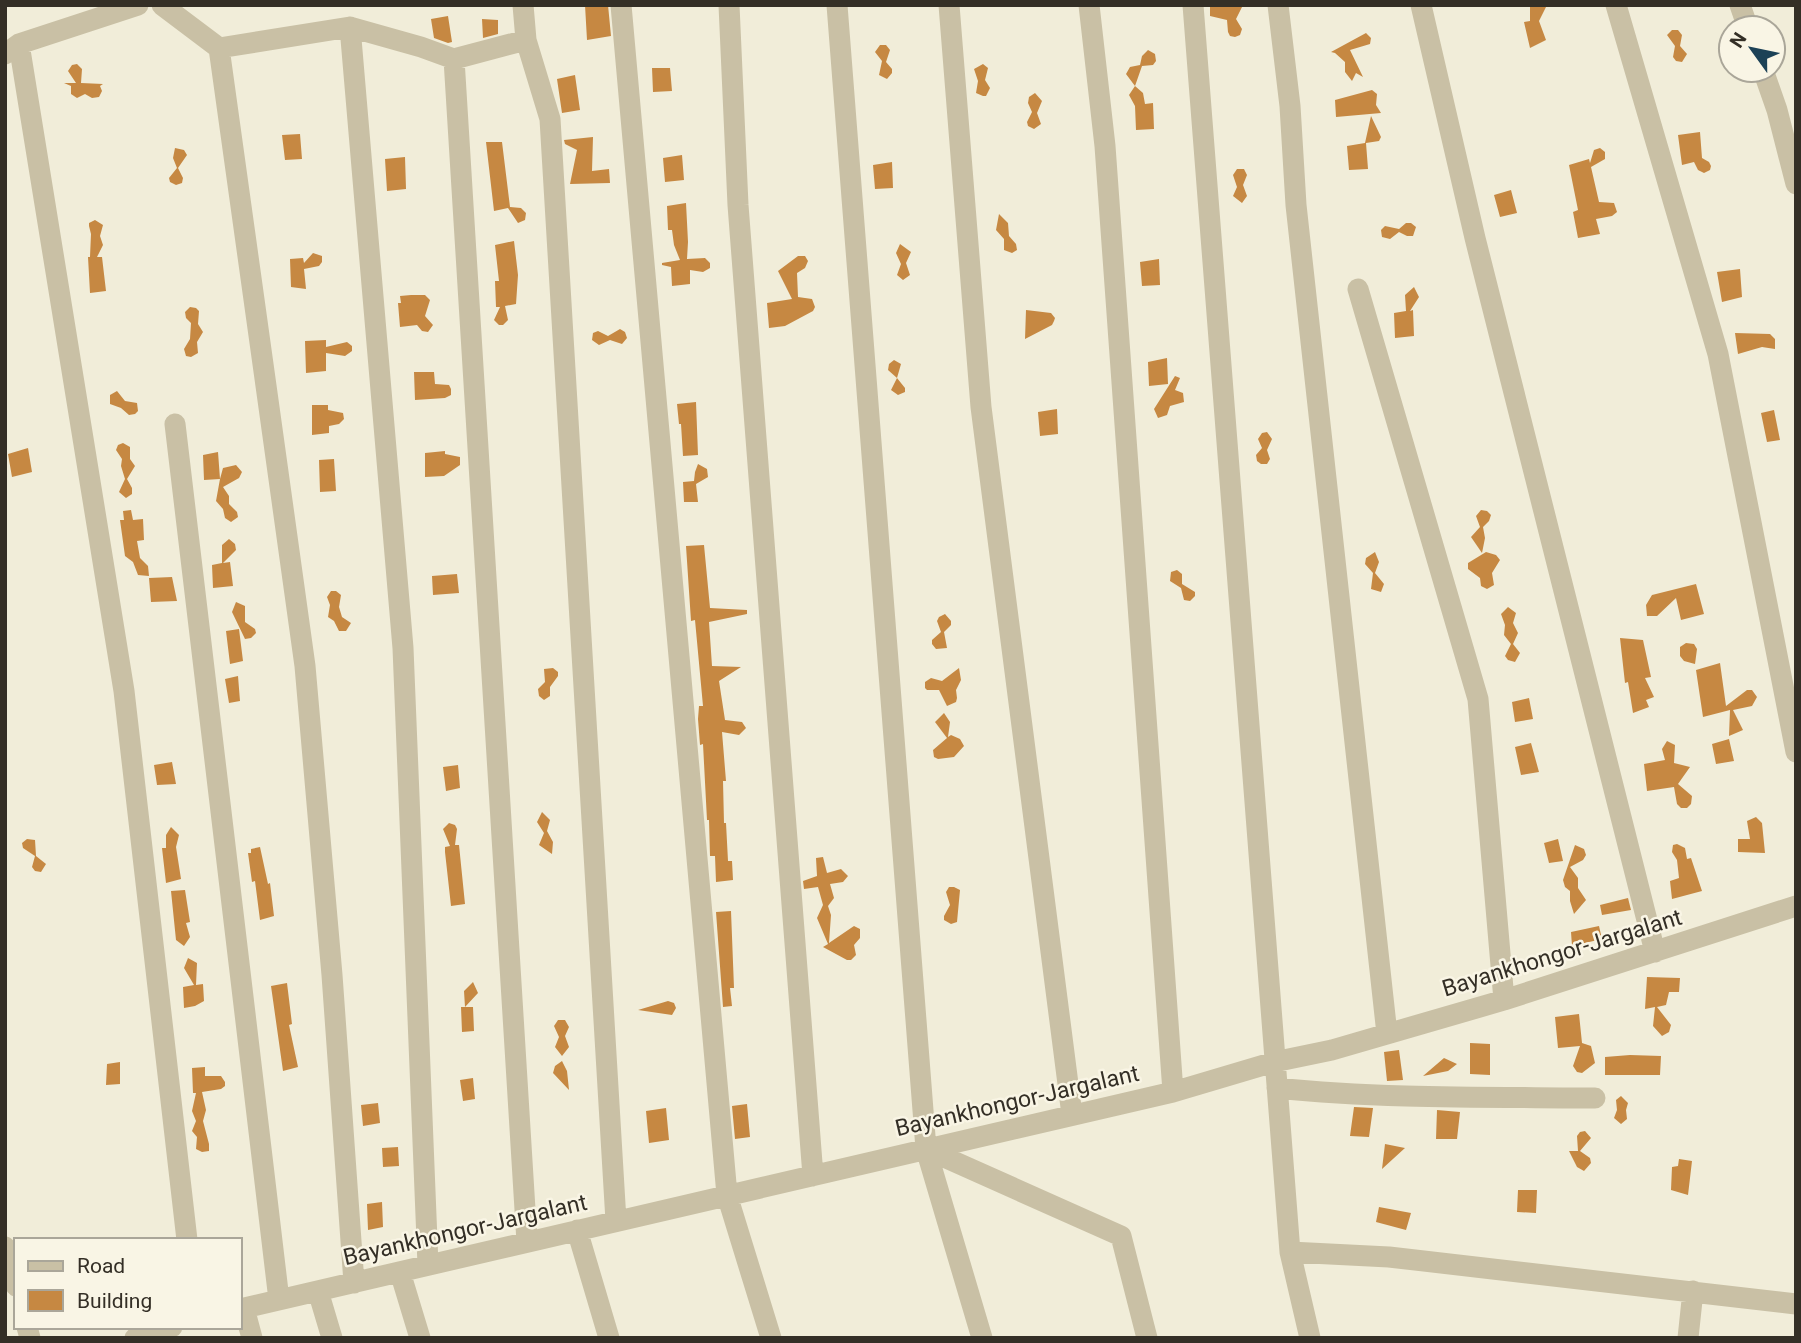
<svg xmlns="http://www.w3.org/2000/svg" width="1801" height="1343" font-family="Roboto,sans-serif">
  <rect width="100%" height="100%" fill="#f1edd9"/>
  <path fill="#c68842" d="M585,5H608L611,36L587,40Z
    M1210,5H1243L1236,19L1242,29L1240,35L1235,37L1230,36L1228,32L1227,20L1210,16Z
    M1530,5H1547L1539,21L1546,40L1530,48L1524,22L1530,21Z
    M448,16L452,42L448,43L434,38L431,19Z
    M482,19L498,20V34L483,38Z
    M1672,30H1678L1682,35L1680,46L1687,54L1682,62L1676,61L1673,57L1675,46L1667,35Z
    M1366,33L1371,38L1370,44L1350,50L1363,77L1356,73L1352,81L1345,72V62L1335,53L1331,52Z
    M880,45H886L890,50L886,62L892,69V73L887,79L879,75L882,61L875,52Z
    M1148,50L1155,54L1156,61L1153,65L1142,66L1135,86L1143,93L1145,104L1153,103L1154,129L1136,130L1135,106L1129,95L1135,86L1126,74L1130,67L1140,65L1142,56Z
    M77,64L82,69L81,83L103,84L100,86L102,91L99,97L92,98L85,94L77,98L71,94V86L64,83H76L68,71L72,65Z
    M983,64L988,68L985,80L990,88L986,96H983L976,93L978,81L974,69Z
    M652,68H670L672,91L653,92Z
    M575,75L580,110L562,113L557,79Z
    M1372,90L1377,94L1376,105L1381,113L1336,117L1335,100Z
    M1035,93L1042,101L1037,113L1041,124L1034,129L1028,126L1027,122L1032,112L1028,103L1029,97Z
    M1371,116L1381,137L1379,141L1366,143L1368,169L1349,170L1347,146L1365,143Z
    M1700,132L1702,158L1709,162L1711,166L1710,170L1704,173L1698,170L1694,162L1682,165L1678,135Z
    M300,134L302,159L285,160L282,135Z
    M593,137L592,171L609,169L610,183L570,184L577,150L565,144L564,140Z
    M486,142H502L510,207L521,208L526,213L525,220L518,223L508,208L494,211Z
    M175,148L184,150L187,155L178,168L183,178L182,183L176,185L170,182L169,178L177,168L173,158Z
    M1600,148L1605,152V159L1591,167L1599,202L1614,203L1617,212L1612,216L1596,219L1600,234L1578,238L1573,212L1578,210L1569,165L1589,159L1590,163L1594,150Z
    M682,155L684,180L665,182L663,158Z
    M405,157L406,189L387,191L385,159Z
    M892,162L893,188L875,189L873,165Z
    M1237,169H1244L1247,175L1243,185L1247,196L1242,203L1233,196L1237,187L1233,175Z
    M1511,190L1517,213L1500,217L1494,195Z
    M686,203L688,242L687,259L705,258L710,263V268L703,272L690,270V284L672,286L671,267L662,265V263L680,260L674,245L672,230H668L667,206Z
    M999,214L1008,223L1009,236L1016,244L1017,250L1012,253L1004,250V239L996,230Z
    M95,220L103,225L100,236L103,245L97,257H102L106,291L90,293L88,257H90L91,234L89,226V223Z
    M1406,223H1411L1416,227L1413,236H1407L1399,232L1390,239L1382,237L1381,230L1385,226L1399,229Z
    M514,241L518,275L516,304L505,306L508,320L503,325H499L494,320L500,307H496L495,281H499L495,245Z
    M900,244L911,252L906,263L910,275L903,280L897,275L901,264L896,253Z
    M313,253L322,256V262L319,266L304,269L306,289L291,287L290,259L303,258L304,263Z
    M798,256H805L808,261L805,268L797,273L798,297L812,299L815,307L813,311L785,326L769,328L767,303L792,299L778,271Z
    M1159,259L1160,285L1142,286L1140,262Z
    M1740,269L1742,297L1722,302L1717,272Z
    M1414,287L1419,297L1410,311L1413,310L1414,336L1395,338L1394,313L1406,311L1405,295Z
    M411,295H425L430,300L425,316L433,325L428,332L422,331L417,325L400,327L398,303H401L400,296Z
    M190,307L196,308L199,311L198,324L203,332L197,342L198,353L191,357L186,356L184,349L190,339L191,323L186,318L185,312Z
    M1026,310L1051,313L1055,318L1054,321L1052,325L1025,339Z
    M620,329L625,332L627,338L622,344L610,340L599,345L592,340L593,333L598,331L608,336Z
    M1735,333L1770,334L1775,339V349L1762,347L1738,354Z
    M326,340V347L347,342L352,346V351L345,356L326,353V371L306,373L305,341Z
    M1167,358L1168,384L1149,386L1148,362Z
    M894,360L901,364L897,378L905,388V392L898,395L891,390L897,378L888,370L889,364Z
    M414,372H434L435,384L449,385L451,389V395L445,398L415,400Z
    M1175,376L1180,378L1175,390L1183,393L1184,402L1170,406L1167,415L1158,418L1154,409Z
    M117,391L125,401L137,403L138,411L135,414L129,415L121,408L110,404V395Z
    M696,402L698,455L683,456L681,424H679L677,404Z
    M312,405H328V410L343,413L344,419L339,424L329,426V433L312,435Z
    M1057,409L1058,434L1040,436L1038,412Z
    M1774,410L1780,440L1767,442L1761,413Z
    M1267,432L1272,439L1267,450L1270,459L1267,464H1261L1257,461L1256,455L1262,448L1258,439L1262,433Z
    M123,443L130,447V459L135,466L127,479L132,488V494L126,498L119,492L125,479L121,466L122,459L116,450L118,445Z
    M28,448L32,472L12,477L8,454Z
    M445,451V454L460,457V465L444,476L425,477V453Z
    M218,452L220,479L223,468L236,465L242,472L239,478L223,487L229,496V504L237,512L238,517L231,522L225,518L223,509L216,501L220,479L204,480L203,455Z
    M334,459L336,491L320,492L319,460Z
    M698,464L707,469L708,477L696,484L698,502H684L683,482L694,481L695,472Z
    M131,510L133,520L143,519L144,540L137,541L140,558L148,566L149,576L138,575L133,562L125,556L120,520H124L123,511Z
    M1481,510L1487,511L1491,515L1489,521L1483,527L1485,538L1482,553L1471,537L1480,527L1476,516Z
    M229,539L235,544L236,550L223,563L230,562L233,586L213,588L212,565L222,563V545Z
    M704,545L710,608L747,610V614L709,622L712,666L741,667L719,681L725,720L742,722L746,728L739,735L722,732L726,781H723L724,823H726L728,861H732L733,880L716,882L715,856H710L709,820H707L703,744L700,745L698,719L699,706H703L695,620L691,621L686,546Z
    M1375,552L1379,562L1375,573L1384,584L1381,592L1371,589L1373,573L1365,564L1366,558Z
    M1486,552L1496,555L1500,560L1492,573L1494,585L1487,589L1481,586L1480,578L1468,569V563Z
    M1177,570L1182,574V584L1195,592V596L1190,601L1184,600L1181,588L1170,581L1171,572Z
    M457,574L459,593L433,595L432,576Z
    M172,577L177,601L151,602L149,578Z
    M1696,584L1704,614L1681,620L1676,598L1657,616H1647L1646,605L1652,595Z
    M331,591H336L341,595L339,607L342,617L351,623L346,631H339L334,621L328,617L330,605L327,597Z
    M236,602L245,606V622L255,629L256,633L251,638L245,639L232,612Z
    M1508,607L1516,613L1513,623L1518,633L1513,644L1520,653L1515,662L1508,660L1505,656L1511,644L1504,635L1505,625L1501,614Z
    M945,614L951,621V625L944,632L947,648L936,649L932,644V640L941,632L937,621L939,617Z
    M239,629L243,661L230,664L226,631Z
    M1620,638L1643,640L1651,677L1645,678L1654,697L1646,700L1649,707L1633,713L1628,682L1625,683Z
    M1686,643L1694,644L1697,649L1695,664L1684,661L1680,656V647Z
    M1720,663L1726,706L1747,690H1752L1757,697L1752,706L1733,710L1743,730L1729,736L1730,710L1703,717L1696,670Z
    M553,668L558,672V676L550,687V696L544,700L539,696L538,689L545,682L544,669Z
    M959,668L961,680L956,690L957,698L956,702L947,706L939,690H927L925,688V682L931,678L942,681Z
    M238,676L240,701L229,703L225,679Z
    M1529,698L1533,719L1515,722L1512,702Z
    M944,713L950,722L948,737L951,735L960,739L964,746L954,757L938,759L934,757L933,750L947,738L935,722Z
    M1729,739L1734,761L1716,764L1712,744Z
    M1667,741L1675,745L1674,763L1690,767L1678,784L1692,796L1691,804L1687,808H1681L1677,804L1674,787L1647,791L1644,764L1665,760L1662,749Z
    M1531,743L1539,772L1521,775L1515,747Z
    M172,762L176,784L157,785L154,765Z
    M458,765L460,788L446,791L443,767Z
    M542,812L550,820L547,831L553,842L552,854L539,845L544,833L537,822Z
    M1756,817L1762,823L1765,853L1738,852V839H1750L1747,821Z
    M449,823L455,825L457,829L455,845H459L465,904L451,906L445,852V847L450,846L443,829Z
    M171,827L179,835L176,847L181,879L166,883L162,848H166V835Z
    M27,839L35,840L36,856L46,864L41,872L35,871L32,867L35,856L23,848L22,843Z
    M1558,839L1563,861L1549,863L1544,843Z
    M1677,844L1685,848L1687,859L1691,858L1702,891L1672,899L1670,881L1679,878L1677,860L1672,852L1673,845Z
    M1575,845L1584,849L1586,855L1583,860L1570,867L1578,878V888L1586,900L1574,914L1570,901V891L1565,887L1563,880Z
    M260,847L268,884L270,883L274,916L260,920L255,881L252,882L248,853H251V849Z
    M823,857L827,873L841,869L848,876L843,882L830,884L834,898L828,906L831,915L829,943L851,928L854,926L860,929V938L854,945L856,955L851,960H847L823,947L828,944L817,918L823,905L818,887L804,889L803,881L817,876L816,858Z
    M949,887H954L960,890L957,922L951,924L944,920V916L950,905L946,892Z
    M185,890L190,922L186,923L190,937L184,946L176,940L171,891Z
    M1628,898L1631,910L1602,915L1600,905Z
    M731,911L734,988H730L732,1006L723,1007L716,912Z
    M1599,926L1602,939L1572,946L1571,932Z
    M188,958L197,963L196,985L203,984L204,1001L195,1006L184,1008L183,987L194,985L184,968Z
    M1647,977L1680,978L1679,992H1669L1666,1005L1657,1007L1671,1025L1669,1032L1662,1036L1653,1026L1655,1007L1645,1009Z
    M473,982L478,993L465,1007H473L474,1031L462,1032L461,1007H465L464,991Z
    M287,983L292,1024L289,1025L298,1067L283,1071L271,986Z
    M668,1001L674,1003L676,1008L672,1015L638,1010Z
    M1579,1014L1582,1043L1591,1046L1595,1063L1582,1073L1577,1072L1573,1066L1580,1046L1558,1048L1555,1017Z
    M558,1020H565L569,1027L565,1036L569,1047L562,1056L555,1047L559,1037L554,1026Z
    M1470,1043L1490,1044V1075L1470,1074Z
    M1399,1050L1403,1080L1387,1081L1384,1052Z
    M1630,1055L1661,1056L1660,1075H1605V1057Z
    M1444,1058L1457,1064L1448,1071L1423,1076Z
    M562,1061L567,1071L569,1090L553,1073L555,1066Z
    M120,1062V1084L106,1085L107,1064Z
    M205,1067V1076H221L225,1082V1086L221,1089L202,1092L206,1110L203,1121L209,1144V1151L202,1152L196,1149L197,1137L192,1131L196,1121L192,1111L196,1093H193L192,1068Z
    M473,1078L475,1099L463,1101L460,1080Z
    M1621,1096L1628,1103L1626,1110L1627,1119L1621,1124L1614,1118L1617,1110L1616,1100Z
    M378,1103L380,1123L363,1126L361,1105Z
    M747,1104L750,1137L735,1139L732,1106Z
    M1354,1107L1373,1108L1369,1137L1350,1136Z
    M666,1108L669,1140L649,1143L646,1111Z
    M1437,1110L1460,1112L1457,1139H1436Z
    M1585,1131L1591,1138L1580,1151L1590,1158L1591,1163L1584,1171L1577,1167L1569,1151H1578L1577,1136L1580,1132Z
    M1385,1144L1405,1148L1382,1169Z
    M398,1147L399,1166L383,1167L382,1148Z
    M1679,1159L1692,1161L1688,1195L1671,1190L1672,1167L1678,1166Z
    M1518,1190H1537L1536,1213L1517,1212Z
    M382,1202L383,1227L368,1230L367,1204Z
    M1379,1207L1411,1213L1406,1230L1376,1222Z"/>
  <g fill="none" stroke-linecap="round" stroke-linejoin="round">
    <path stroke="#c9c0a5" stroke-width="21" d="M162,5L219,48
      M523,5L526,40L550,119L616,1221
      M621,5L727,1195L771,1338
      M729,5L738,205L813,1176
      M837,5L926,1149L982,1338
      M949,5L981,407L1072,1115
      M1089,5L1105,146L1173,1092
      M1193,5L1290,1252L1310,1338
      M1278,5L1290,106L1296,205L1387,1034
      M1421,5L1475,238L1655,952
      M1616,5L1718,354L1796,752
      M1740,5L1748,28
      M350,27L403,648L428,1265
      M19,44L124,691L187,1240
      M5,54L19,44L138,5
      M454,59L527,1242
      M1763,70L1777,110L1796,184
      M1358,289L1478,699L1504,1000
      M175,424L279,1300
      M1277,1088C1382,1099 1489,1097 1595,1098
      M926,1149L1121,1236L1147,1338
      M577,1230L609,1338
      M5,1247L16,1286
      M1290,1252L1389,1257L1796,1304
      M400,1272L420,1338
      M354,1283L332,975L305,666L219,48L350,27L421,47L454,59L526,40
      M318,1291L332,1338
      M244,1308L252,1338
      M240,1309L1173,1092L1274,1062L1332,1050L1504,1000L1796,906
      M27,1327L30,1338
      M135,1338L172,1327
      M1688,1338L1693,1291"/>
  </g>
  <g text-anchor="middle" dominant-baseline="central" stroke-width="5" stroke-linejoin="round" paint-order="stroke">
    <g font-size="23" fill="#342f26" stroke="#f9f5e5">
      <text transform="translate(1562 953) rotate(-17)">Bayankhongor-Jargalant</text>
      <text transform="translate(1017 1101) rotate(-13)">Bayankhongor-Jargalant</text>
      <text transform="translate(465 1230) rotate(-13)">Bayankhongor-Jargalant</text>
    </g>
  </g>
  <rect width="1801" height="1343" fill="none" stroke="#342f26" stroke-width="14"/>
  <rect x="14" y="1238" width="228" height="91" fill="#f9f5e5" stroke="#aaa699" stroke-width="2"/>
  <rect x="28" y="1261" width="35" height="10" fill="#c9c0a5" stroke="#aaa699" stroke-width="2"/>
  <text x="77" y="1273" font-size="21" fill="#342f26">Road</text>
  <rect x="28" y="1290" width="35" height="21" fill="#c68842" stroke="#aaa699" stroke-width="2"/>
  <text x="77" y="1308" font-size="21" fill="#342f26">Building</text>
  <g transform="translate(1752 49) rotate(303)"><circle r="33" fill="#f9f5e5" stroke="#aaa699" stroke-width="2"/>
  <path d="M0-5L12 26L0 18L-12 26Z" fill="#1c4156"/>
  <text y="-10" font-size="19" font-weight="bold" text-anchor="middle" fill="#342f26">N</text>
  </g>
</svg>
